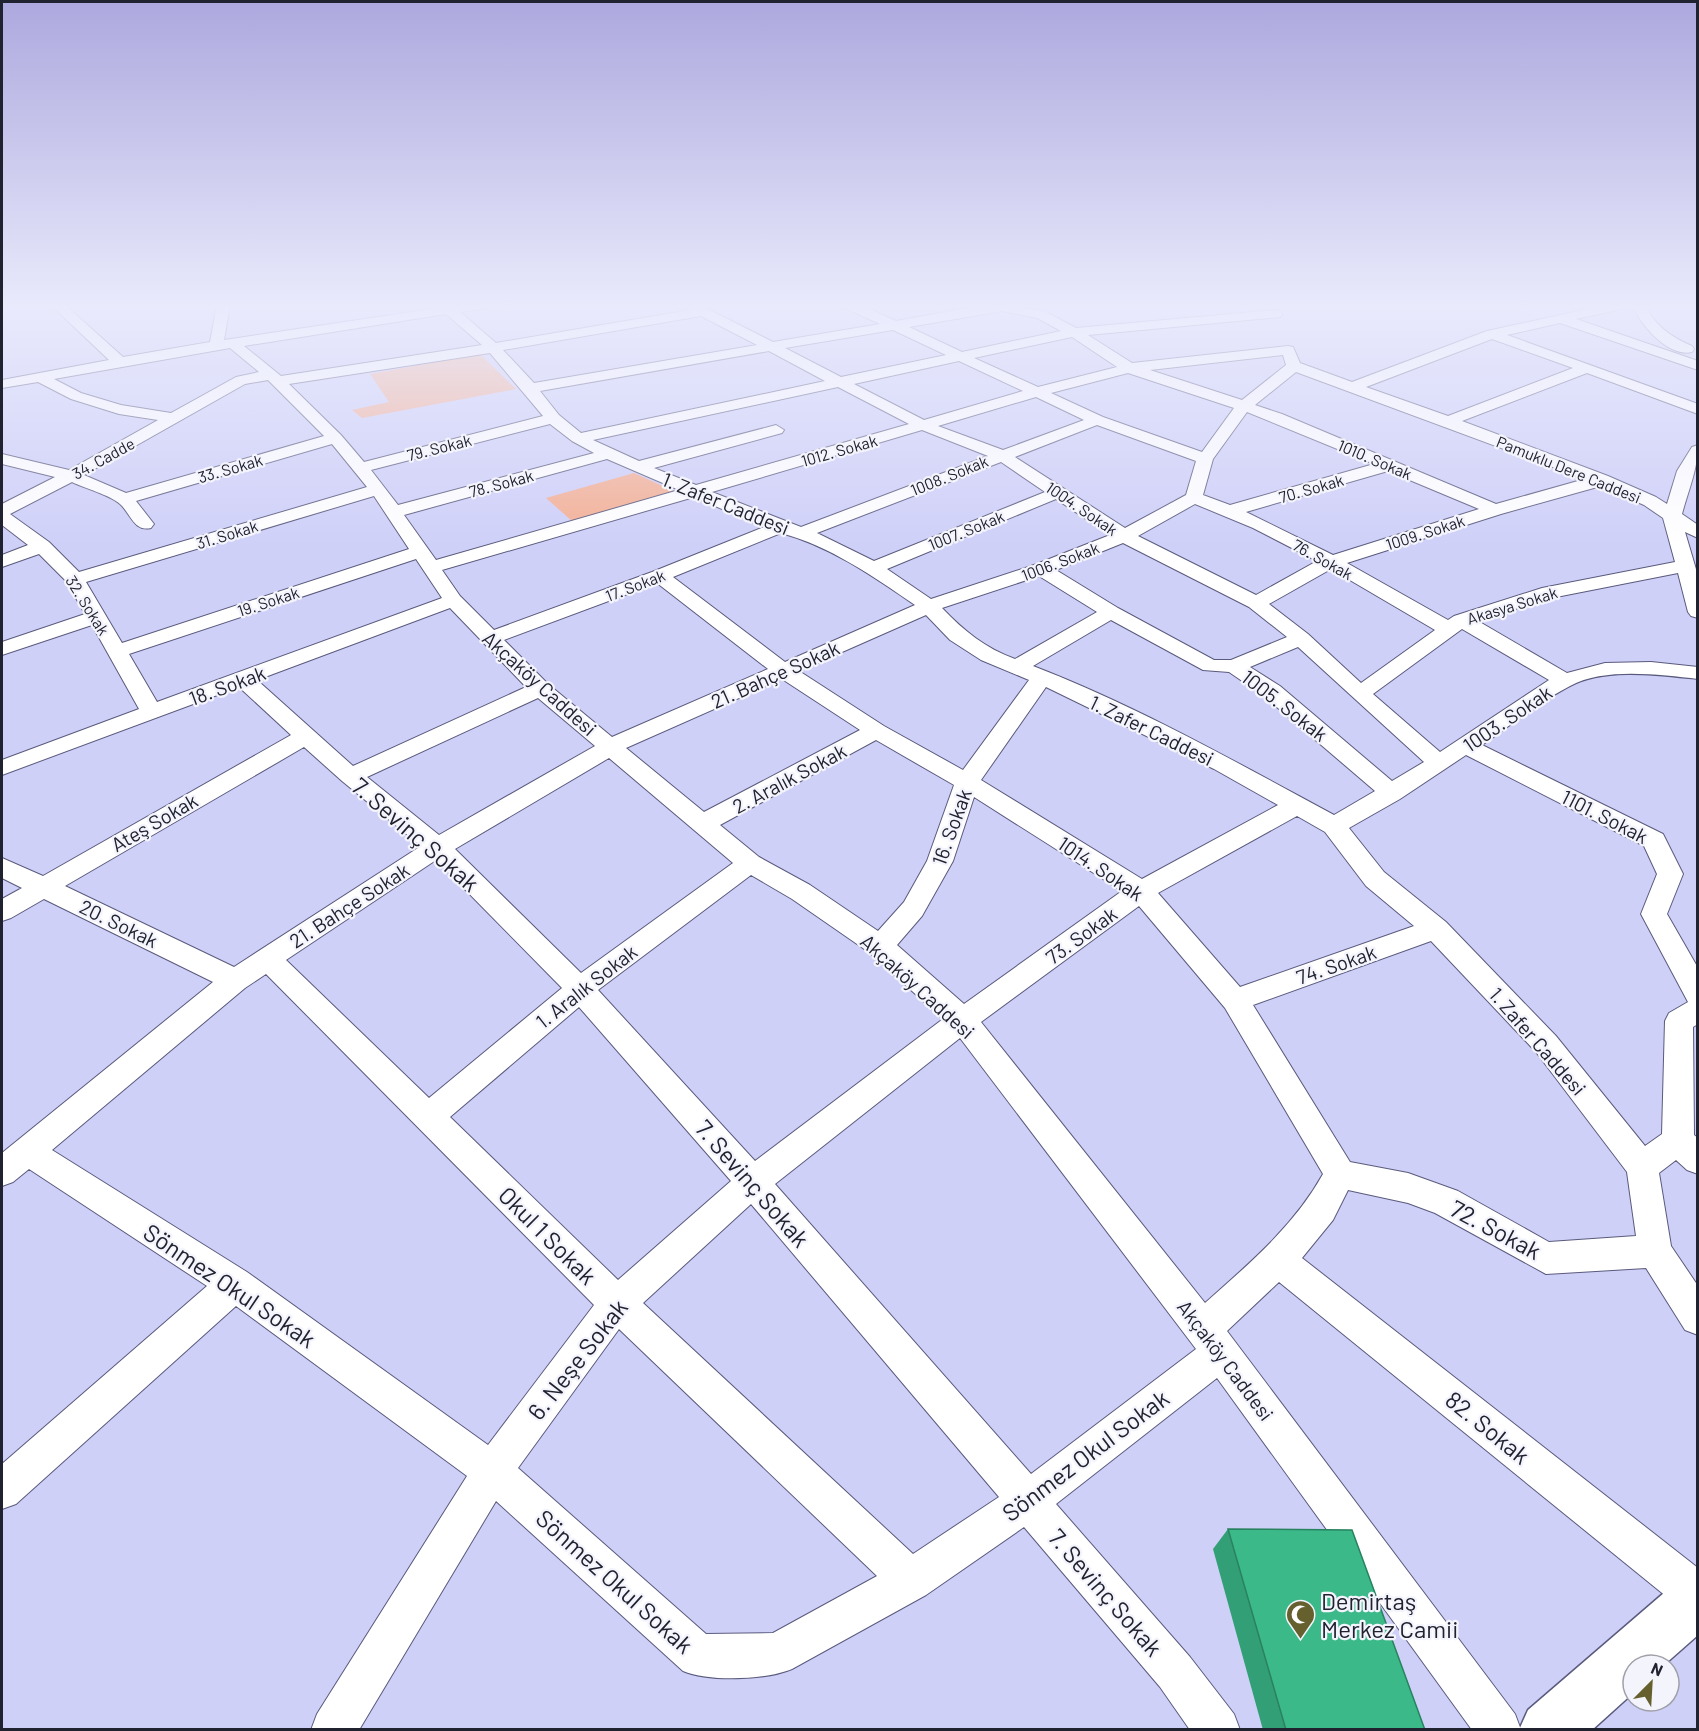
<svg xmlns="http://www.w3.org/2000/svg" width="1699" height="1731" font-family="Barlow,sans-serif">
  <rect width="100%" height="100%" fill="#cfd0f8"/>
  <path fill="#f4b095" d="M480,354L516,389L362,418L352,410L389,402L370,374Z
    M634,473L676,492L572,521L546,498Z"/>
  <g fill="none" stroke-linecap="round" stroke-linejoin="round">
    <defs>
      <path id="street" d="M51,305H65L123,357L210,342L217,305H230L224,340L438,308L437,305H488L487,308L460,312L496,343L690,310L685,305H700L773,342L880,324L845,308L844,305H860L896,321L984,305H1008L1046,312L1076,328L1275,310L1280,311L1282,314L1280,317L1088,335L1132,363L1288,346L1293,347L1300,363L1352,382L1487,331L1606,305H1628L1627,308L1576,319L1698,361V370L1560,323L1507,335L1698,404V414L1587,373L1462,421L1608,476L1656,497L1667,504L1677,471L1692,447L1698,445C1698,469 1688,491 1682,514L1698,525V538L1685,532L1698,576V618L1691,616L1688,612L1678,573L1546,599L1478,621L1567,673L1605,663L1651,662L1698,667V679C1660,675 1605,667 1570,686C1539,702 1511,725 1482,745L1663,834L1683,874L1667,914L1698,968V1024L1693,1027L1694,1135L1698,1138V1174L1687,1170L1676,1160L1659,1173L1671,1246L1698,1286V1335L1685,1330L1646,1268L1546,1274L1435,1213L1408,1203L1348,1190L1333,1220L1302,1258L1698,1568V1616L1683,1610L1279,1282L1227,1331L1515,1714L1521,1730H1472L1217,1378L1056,1504L1190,1657L1234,1714L1240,1730H1190L1160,1687L1024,1527L926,1595L792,1669C766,1680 709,1682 683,1671L496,1501L359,1730H311L317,1714L467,1476L236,1306L16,1504L2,1509V1464L207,1286L29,1169L13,1182L2,1186V1153L213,982L44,899L11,918L2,921V899L22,888L2,878V858L43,876L291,735L239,687L2,775V760L139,709L92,625L2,655V642L85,614L67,582L39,554L2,567V555L28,545L2,525V504L55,477L2,464V454L69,470L158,420L119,414L71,399L38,382L2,388V380L109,360ZM1002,311L1037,318L1061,331L962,352L909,327ZM446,314L482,345L281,376L244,346ZM701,316L757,345L534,383L503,350ZM893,330L946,355L841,377L785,348ZM1072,337L1117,367L1038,387L974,358ZM1492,339L1573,368L1448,416L1366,387ZM230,348L259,372L236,377L171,413L121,405L81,393L54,379ZM769,351L825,381L581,433L559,415L540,391ZM490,353L543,416L364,462L341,435L289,384ZM1283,355L1286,365L1242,400L1150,370ZM959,361L1023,391L924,420L854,384ZM1296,372L1585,479L1496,504L1282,414L1255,405ZM1128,373L1234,408L1202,452L1103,417L1051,393ZM268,380L324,436L126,493L84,475L245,384ZM838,387L909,424L696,485L654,468L782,433L784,430L776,425L639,461L593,440ZM1036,397L1084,420L1003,450L938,426ZM1247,412L1374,464L1230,505L1203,495L1213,459ZM550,424L572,441L594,453L398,505L371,470ZM1097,425L1196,461L1186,495L1125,528L1015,457ZM922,430L988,456L801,527L712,492ZM332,444L367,487L79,572L49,542L10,514L72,482C84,488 110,495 120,504C131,514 134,532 151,528L154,524L136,501ZM607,459L679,490L436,560L404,515ZM1001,462L1045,492L874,561L817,533ZM1388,471L1479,509L1333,555L1246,512ZM1601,486L1644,505L1663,518L1675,562L1542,588L1454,616L1448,620L1347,563L1501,514ZM374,496L409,549L122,643L86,582ZM694,497L764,527L652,572L494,630L460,596L442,570ZM1056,499L1110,535L1034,565L931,599L887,569ZM1195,504L1253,528L1317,561L1256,595L1138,536ZM781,533C830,546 874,577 915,605L785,662L673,577ZM1123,543L1249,607L1287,637L1231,660H1214L1118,608L1056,570ZM416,559L442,598L157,702L129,654ZM1331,569L1435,630L1361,683L1308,634L1269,604ZM1039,576L1097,612L1015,659C985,648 964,631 942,608ZM657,583L768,669L612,737L548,684L504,640ZM450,608L526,687L353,766L257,680ZM926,615L950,640L981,660L1029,680L963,770L884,726L799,671ZM1111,620L1203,670L1229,672L1264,696L1375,791L1334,815C1236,762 1137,706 1033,666ZM1462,629L1549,680L1440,752L1373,694ZM1298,647L1424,762L1392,781L1280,686L1250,667ZM782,679L860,730L704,812L626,748ZM1046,687L1214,769L1278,805L1142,879L981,780ZM538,698L595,746L439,835L367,777ZM876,740L954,785L927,861L904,902L878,931L810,885L759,857L720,825ZM304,747L342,781L421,846L234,967L65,886ZM1466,755L1644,846L1657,874L1641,914L1688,1002L1669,1013L1665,1021L1662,1134L1645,1146L1556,1036L1446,922L1384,872L1349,828L1400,799ZM609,758L733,863L581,973L455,849ZM974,797L1122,891L964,1004L897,945L922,916L953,861ZM1297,816L1325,832L1366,886L1414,926L1240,987L1158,893ZM436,860L562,988L429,1098L286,960ZM751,875L792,899L870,953L943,1019L755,1161L598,990ZM1139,906L1225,1008L1323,1174C1294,1226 1249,1264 1205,1303L981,1022ZM1431,941L1536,1052L1627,1172L1636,1236L1549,1242L1458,1191L1408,1173L1350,1162L1253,1005ZM266,974L594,1305L488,1445L247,1272L52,1150L245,988ZM579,1007L731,1181L618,1280L450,1117ZM960,1038L1196,1349L1031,1474L775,1184ZM751,1204L999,1497L913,1554L643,1303ZM619,1329L877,1576L773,1633L706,1634L518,1468Z
        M1633,305H1645C1655,326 1671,337 1692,346L1694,349L1692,352C1669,358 1639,324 1633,305Z"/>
      <path id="secondary" d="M1698,1572V1635L1664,1665H1633V1693L1592,1730H1519L1528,1710L1679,1580Z"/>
    </defs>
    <use href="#street" stroke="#5a5a7d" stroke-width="2"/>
    <use href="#secondary" stroke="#5a5a7d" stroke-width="3"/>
    <use href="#street" fill="#fff" fill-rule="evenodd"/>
    <use href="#secondary" fill="#fff" fill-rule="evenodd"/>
  </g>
  <path fill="#339f76" d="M1228,1529L1425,1730H1263L1213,1549Z"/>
  <path fill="#3bb989" stroke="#298260" stroke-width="1.5" d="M1228,1529L1352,1530L1425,1730H1286Z"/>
  <linearGradient id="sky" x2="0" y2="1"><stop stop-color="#ada8de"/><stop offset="0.56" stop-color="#e9eafc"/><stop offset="1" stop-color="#e9eafc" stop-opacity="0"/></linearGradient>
  <rect width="1699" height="547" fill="url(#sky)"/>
  <defs>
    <symbol id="mosque-pin" viewBox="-11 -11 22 30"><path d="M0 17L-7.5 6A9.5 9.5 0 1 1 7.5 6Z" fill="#65602d" stroke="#f4f4fc"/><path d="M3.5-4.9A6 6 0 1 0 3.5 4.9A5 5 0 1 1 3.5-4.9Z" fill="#fff"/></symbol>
  </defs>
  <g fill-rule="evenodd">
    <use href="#mosque-pin" x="1284" y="1598" width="33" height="45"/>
  </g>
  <g text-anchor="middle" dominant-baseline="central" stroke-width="4.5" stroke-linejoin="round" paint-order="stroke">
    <g font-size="16" fill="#212230" stroke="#f4f4fc">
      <text transform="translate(439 447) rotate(-14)">79. Sokak</text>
      <text transform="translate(839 450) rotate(-16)">1012. Sokak</text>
      <text transform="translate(103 458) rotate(-29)">34. Cadde</text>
      <text transform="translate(1375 459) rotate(23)">1010. Sokak</text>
      <text transform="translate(230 468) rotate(-16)">33. Sokak</text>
      <text transform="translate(1569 469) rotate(22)">Pamuklu Dere Caddesi</text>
      <text transform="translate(949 475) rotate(-22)">1008. Sokak</text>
      <text transform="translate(501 483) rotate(-15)">78. Sokak</text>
      <text transform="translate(1311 488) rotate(-16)">70. Sokak</text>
      <text transform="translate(1082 508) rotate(34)">1004. Sokak</text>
      <text transform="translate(966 530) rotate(-22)">1007. Sokak</text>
      <text transform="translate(1425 532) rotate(-18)">1009. Sokak</text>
      <text transform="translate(227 534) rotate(-17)">31. Sokak</text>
      <text transform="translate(1323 559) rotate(29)">76. Sokak</text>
      <text transform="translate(1060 561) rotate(-21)">1006. Sokak</text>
      <text transform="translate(635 585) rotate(-21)">17. Sokak</text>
      <text transform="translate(268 601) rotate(-18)">19. Sokak</text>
      <text transform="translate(88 605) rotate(58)">32. Sokak</text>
      <text transform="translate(1512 605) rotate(-17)">Akasya Sokak</text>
    </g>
    <g font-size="20" fill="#212230" stroke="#f4f4fc">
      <text transform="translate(726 503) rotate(22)">1. Zafer Caddesi</text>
      <text transform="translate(775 674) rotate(-24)">21. Bahçe Sokak</text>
      <text transform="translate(540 683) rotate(42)">Akçaköy Caddesi</text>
      <text transform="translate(227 685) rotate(-20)">18. Sokak</text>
      <text transform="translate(1285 705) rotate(38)">1005. Sokak</text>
      <text transform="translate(1507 718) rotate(-34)">1003. Sokak</text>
      <text transform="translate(1152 730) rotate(26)">1. Zafer Caddesi</text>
      <text transform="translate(789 778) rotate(-28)">2. Aralık Sokak</text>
      <text transform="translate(1605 816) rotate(27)">1101. Sokak</text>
      <text transform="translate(154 822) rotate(-30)">Ateş Sokak</text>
      <text transform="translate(951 827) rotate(-70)">16. Sokak</text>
      <text transform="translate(1101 868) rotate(34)">1014. Sokak</text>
      <text transform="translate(349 905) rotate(-33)">21. Bahçe Sokak</text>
      <text transform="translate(119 923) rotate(26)">20. Sokak</text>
      <text transform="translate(1081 935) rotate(-36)">73. Sokak</text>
      <text transform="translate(1336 964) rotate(-19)">74. Sokak</text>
      <text transform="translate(586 986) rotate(-38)">1. Aralık Sokak</text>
      <text transform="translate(918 986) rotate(42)">Akçaköy Caddesi</text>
      <text transform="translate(1538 1041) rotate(49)">1. Zafer Caddesi</text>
      <text transform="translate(1226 1360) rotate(53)">Akçaköy Caddesi</text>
    </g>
    <g font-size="24" fill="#212230" stroke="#f4f4fc">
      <text transform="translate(416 834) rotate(41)">7. Sevinç Sokak</text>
      <text transform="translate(753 1183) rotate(49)">7. Sevinç Sokak</text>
      <text transform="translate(1496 1229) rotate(28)">72. Sokak</text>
      <text transform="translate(548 1235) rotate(45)">Okul 1 Sokak</text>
      <text transform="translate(230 1285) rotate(34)">Sönmez Okul Sokak</text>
      <text transform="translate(577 1359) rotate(-52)">6. Neşe Sokak</text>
      <text transform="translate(1488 1427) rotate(39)">82. Sokak</text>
      <text transform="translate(1085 1455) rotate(-37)">Sönmez Okul Sokak</text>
      <text transform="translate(615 1581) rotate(42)">Sönmez Okul Sokak</text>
      <text transform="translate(1106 1592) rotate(49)">7. Sevinç Sokak</text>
    </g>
    <g font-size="24" fill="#212230" stroke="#f4f4fc" text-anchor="start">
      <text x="1321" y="1600">Demirtaş<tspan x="1321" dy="28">Merkez Camii</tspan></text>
    </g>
  </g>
  <rect width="1699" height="1731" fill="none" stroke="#212230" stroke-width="6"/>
  <g transform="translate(1651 1683) rotate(24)"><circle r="28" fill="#f4f4fc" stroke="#a0a0aa" stroke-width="1.5"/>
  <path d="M0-4.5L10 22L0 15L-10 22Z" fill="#65602d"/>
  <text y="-9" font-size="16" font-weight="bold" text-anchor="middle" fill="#212230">N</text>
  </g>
</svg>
